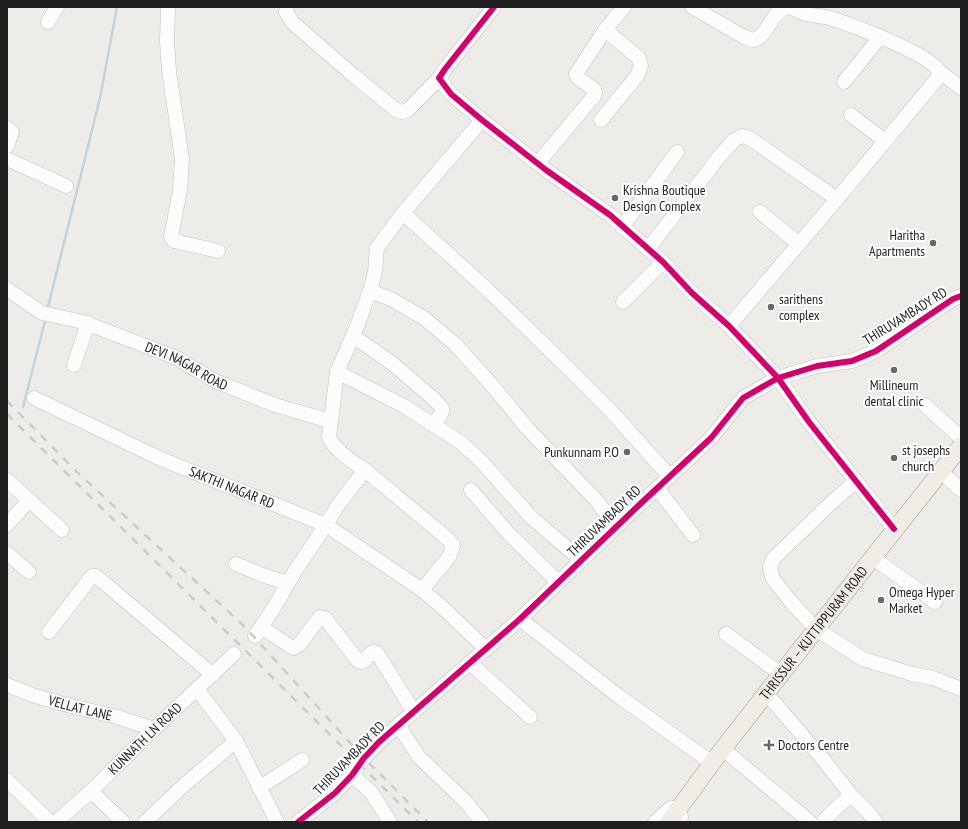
<svg xmlns="http://www.w3.org/2000/svg" width="968" height="829" font-family="'PT Sans Narrow',sans-serif">
  <rect width="100%" height="100%" fill="#edece9"/>
  <g fill="none" stroke-linecap="round" stroke-linejoin="round">
    <path stroke="#c0d4dc" stroke-width="2.5" d="M48,307L100,98L117,7
      M23,407L45,321"/>
    <defs>
      <g id="minor">
        <path d="M168,7L167,41L169,71L182,159L180,190L171,237L174,241L218,251"/>
        <path d="M287,7L286,12L293,23L353,75L396,110L402,112L408,110L439,78"/>
        <path d="M494,7L445,69L439,78L451,94L482,120L546,170L610,215L663,262L692,293L729,326L778,378L809,422L894,529"/>
        <path d="M692,7L744,37L753,40C769,36 770,13 785,8C791,6 800,12 806,14C814,16 822,16 830,18C852,25 928,53 939,71L937,79L837,199L729,326"/>
        <path d="M48,22L57,7"/>
        <path d="M939,71L961,88"/>
        <path d="M844,82L880,37"/>
        <path d="M851,115L885,141"/>
        <path d="M601,120L637,76L641,66L639,58L605,30"/>
        <path d="M7,128L12,132L7,146"/>
        <path d="M7,159L66,186"/>
        <path d="M538,163L594,96L595,93L594,89L579,79L576,74L605,30L624,7"/>
        <path d="M760,212L799,244"/>
        <path d="M403,213L489,291L567,367L612,412L669,476"/>
        <path d="M622,227L677,152"/>
        <path d="M648,249L719,157L734,140L742,136L747,137L755,142L837,199"/>
        <path id="s1" d="M7,289L42,313L83,322L177,358L215,381L275,405L330,421"/>
        <path d="M370,291L391,299L424,318L455,344L490,383L527,428L596,500L616,526"/>
        <path d="M623,302L663,262"/>
        <path d="M353,336L393,364L436,401L442,408V412L434,425"/>
        <path d="M74,365L88,323"/>
        <path d="M337,372L404,406L460,442L481,461L531,517L581,560"/>
        <path id="s2" d="M34,398L161,459L326,525L422,590"/>
        <path d="M925,405L961,438"/>
        <path d="M365,470L449,540L453,546L449,557L422,590L442,607L486,649"/>
        <path d="M940,471L961,490"/>
        <path d="M7,480L29,500"/>
        <path d="M856,481L832,502L773,559L770,568L773,579L792,603L816,629L863,659L912,674L933,678L961,689"/>
        <path d="M657,488L693,535"/>
        <path d="M471,490L508,533L558,582"/>
        <path d="M7,525L29,500L62,530"/>
        <path d="M7,553L29,572"/>
        <path d="M872,557L935,602"/>
        <path d="M236,564L265,576L288,583"/>
        <path d="M520,619L617,695L712,763"/>
        <path d="M261,627L293,648L299,645L320,617L325,618L358,661L362,662L373,652L377,653L414,712"/>
        <path d="M49,632L92,576H96L213,675"/>
        <path d="M726,634L781,674"/>
        <path d="M255,636L275,606L295,571L326,525L338,505L365,470C352,461 336,452 329,437L337,372L357,326L370,291L375,272L377,248L403,213L482,120"/>
        <path d="M470,663L530,717"/>
        <path id="s3" d="M7,685L32,695L71,706L117,717L154,729"/>
        <path d="M197,689L236,741L277,822"/>
        <path d="M766,693L822,758L851,795L868,812L876,822"/>
        <path d="M398,725L419,757L465,801L482,822"/>
        <path d="M723,749L810,822"/>
        <path d="M352,775L371,792L390,822"/>
        <path d="M7,780L50,822"/>
        <path d="M259,788L302,760"/>
        <path d="M91,791L123,822"/>
        <path id="s4" d="M56,822L91,791L154,729L234,654"/>
        <path d="M145,822L183,786L236,741"/>
        <path d="M298,822L335,793L352,775L364,758L379,742L520,619L638,506L711,438L743,398L778,378L817,366L852,361L876,351L953,299L961,296"/>
        <path d="M655,822L671,808H679L681,817L680,822"/>
        <path d="M823,822L833,811L851,795"/>
      </g>
      <g id="major">
        <path id="s5" d="M669,822L712,763L799,651L961,446"/>
      </g>
    </defs>
    <use href="#minor" stroke="#c3c2c1" stroke-width="15"/>
    <use href="#major" stroke="#a09a88" stroke-width="18"/>
    <use href="#minor" stroke="#fcfcfc" stroke-width="14"/>
    <use href="#major" stroke="#f0ece6" stroke-width="17"/>
    <path stroke="#cbcbca" stroke-width="2.5" stroke-dasharray="8 8" stroke-linecap="butt" d="M7,401L78,473L245,627L364,758L428,822
      M7,414L418,822"/>
    <defs>
      <path id="cycleway" d="M494,7L445,69L439,78L451,94L482,120L546,170L610,215L663,262L692,293L729,326L778,378L809,422L894,529
        M298,822L335,793L352,775L364,758L379,742L520,619L638,506L711,438L743,398L778,378L817,366L852,361L876,351L953,299L961,296"/>
    </defs>
    <use href="#cycleway" stroke="#fff" stroke-width="8"/>
    <use href="#cycleway" stroke="#d6006c" stroke-width="6"/>
  </g>
  <g fill="#676766" stroke="#fff" stroke-width="1.5">
    <circle cx="615" cy="198" r="4"/>
    <circle cx="933" cy="243" r="4"/>
    <circle cx="771" cy="307" r="4"/>
    <circle cx="894" cy="370" r="4"/>
    <circle cx="627" cy="452" r="4"/>
    <circle cx="894" cy="458" r="4"/>
    <circle cx="881" cy="600" r="4"/>
    <path d="M767 739h4v4h4v4h-4v4h-4v-4h-4v-4h4z"/>
  </g>
  <g text-anchor="middle" dominant-baseline="central" stroke-width="4" stroke-linejoin="round" paint-order="stroke">
    <g font-size="14" fill="#1f1f1f" stroke="#fff" text-anchor="start">
      <text x="623" y="190">Krishna Boutique<tspan x="623" dy="16">Design Complex</tspan></text>
      <text x="925" y="235" text-anchor="end">Haritha<tspan x="925" dy="16">Apartments</tspan></text>
      <text x="779" y="299">sarithens<tspan x="779" dy="16">complex</tspan></text>
      <text x="894" y="385" text-anchor="middle">Millineum<tspan x="894" dy="16">dental clinic</tspan></text>
      <text x="902" y="450">st josephs<tspan x="902" dy="16">church</tspan></text>
      <text x="619" y="452" text-anchor="end">Punkunnam P.O</text>
      <text x="889" y="592">Omega Hyper<tspan x="889" dy="16">Market</tspan></text>
      <text x="778" y="745">Doctors Centre</text>
    </g>
    <g font-size="14" fill="#1f1f1f" stroke="#fff">
      <text transform="translate(905 316) rotate(-32)">THIRUVAMBADY RD</text>
      <text stroke="none"><textPath href="#s1" startOffset="197">DEVI NAGAR ROAD</textPath></text>
      <text stroke="none"><textPath href="#s2" startOffset="217">SAKTHI NAGAR RD</textPath></text>
      <text transform="translate(604 521) rotate(-44)">THIRUVAMBADY RD</text>
      <text stroke="none"><textPath href="#s5" startOffset="238">THRISSUR – KUTTIPPURAM ROAD</textPath></text>
      <text stroke="none"><textPath href="#s3" startOffset="77">VELLAT LANE</textPath></text>
      <text stroke="none"><textPath href="#s4" startOffset="122">KUNNATH LN ROAD</textPath></text>
      <text transform="translate(349 758) rotate(-46)">THIRUVAMBADY RD</text>
    </g>
  </g>
  <rect width="968" height="829" fill="none" stroke="#1f1f1f" stroke-width="16"/>
</svg>
